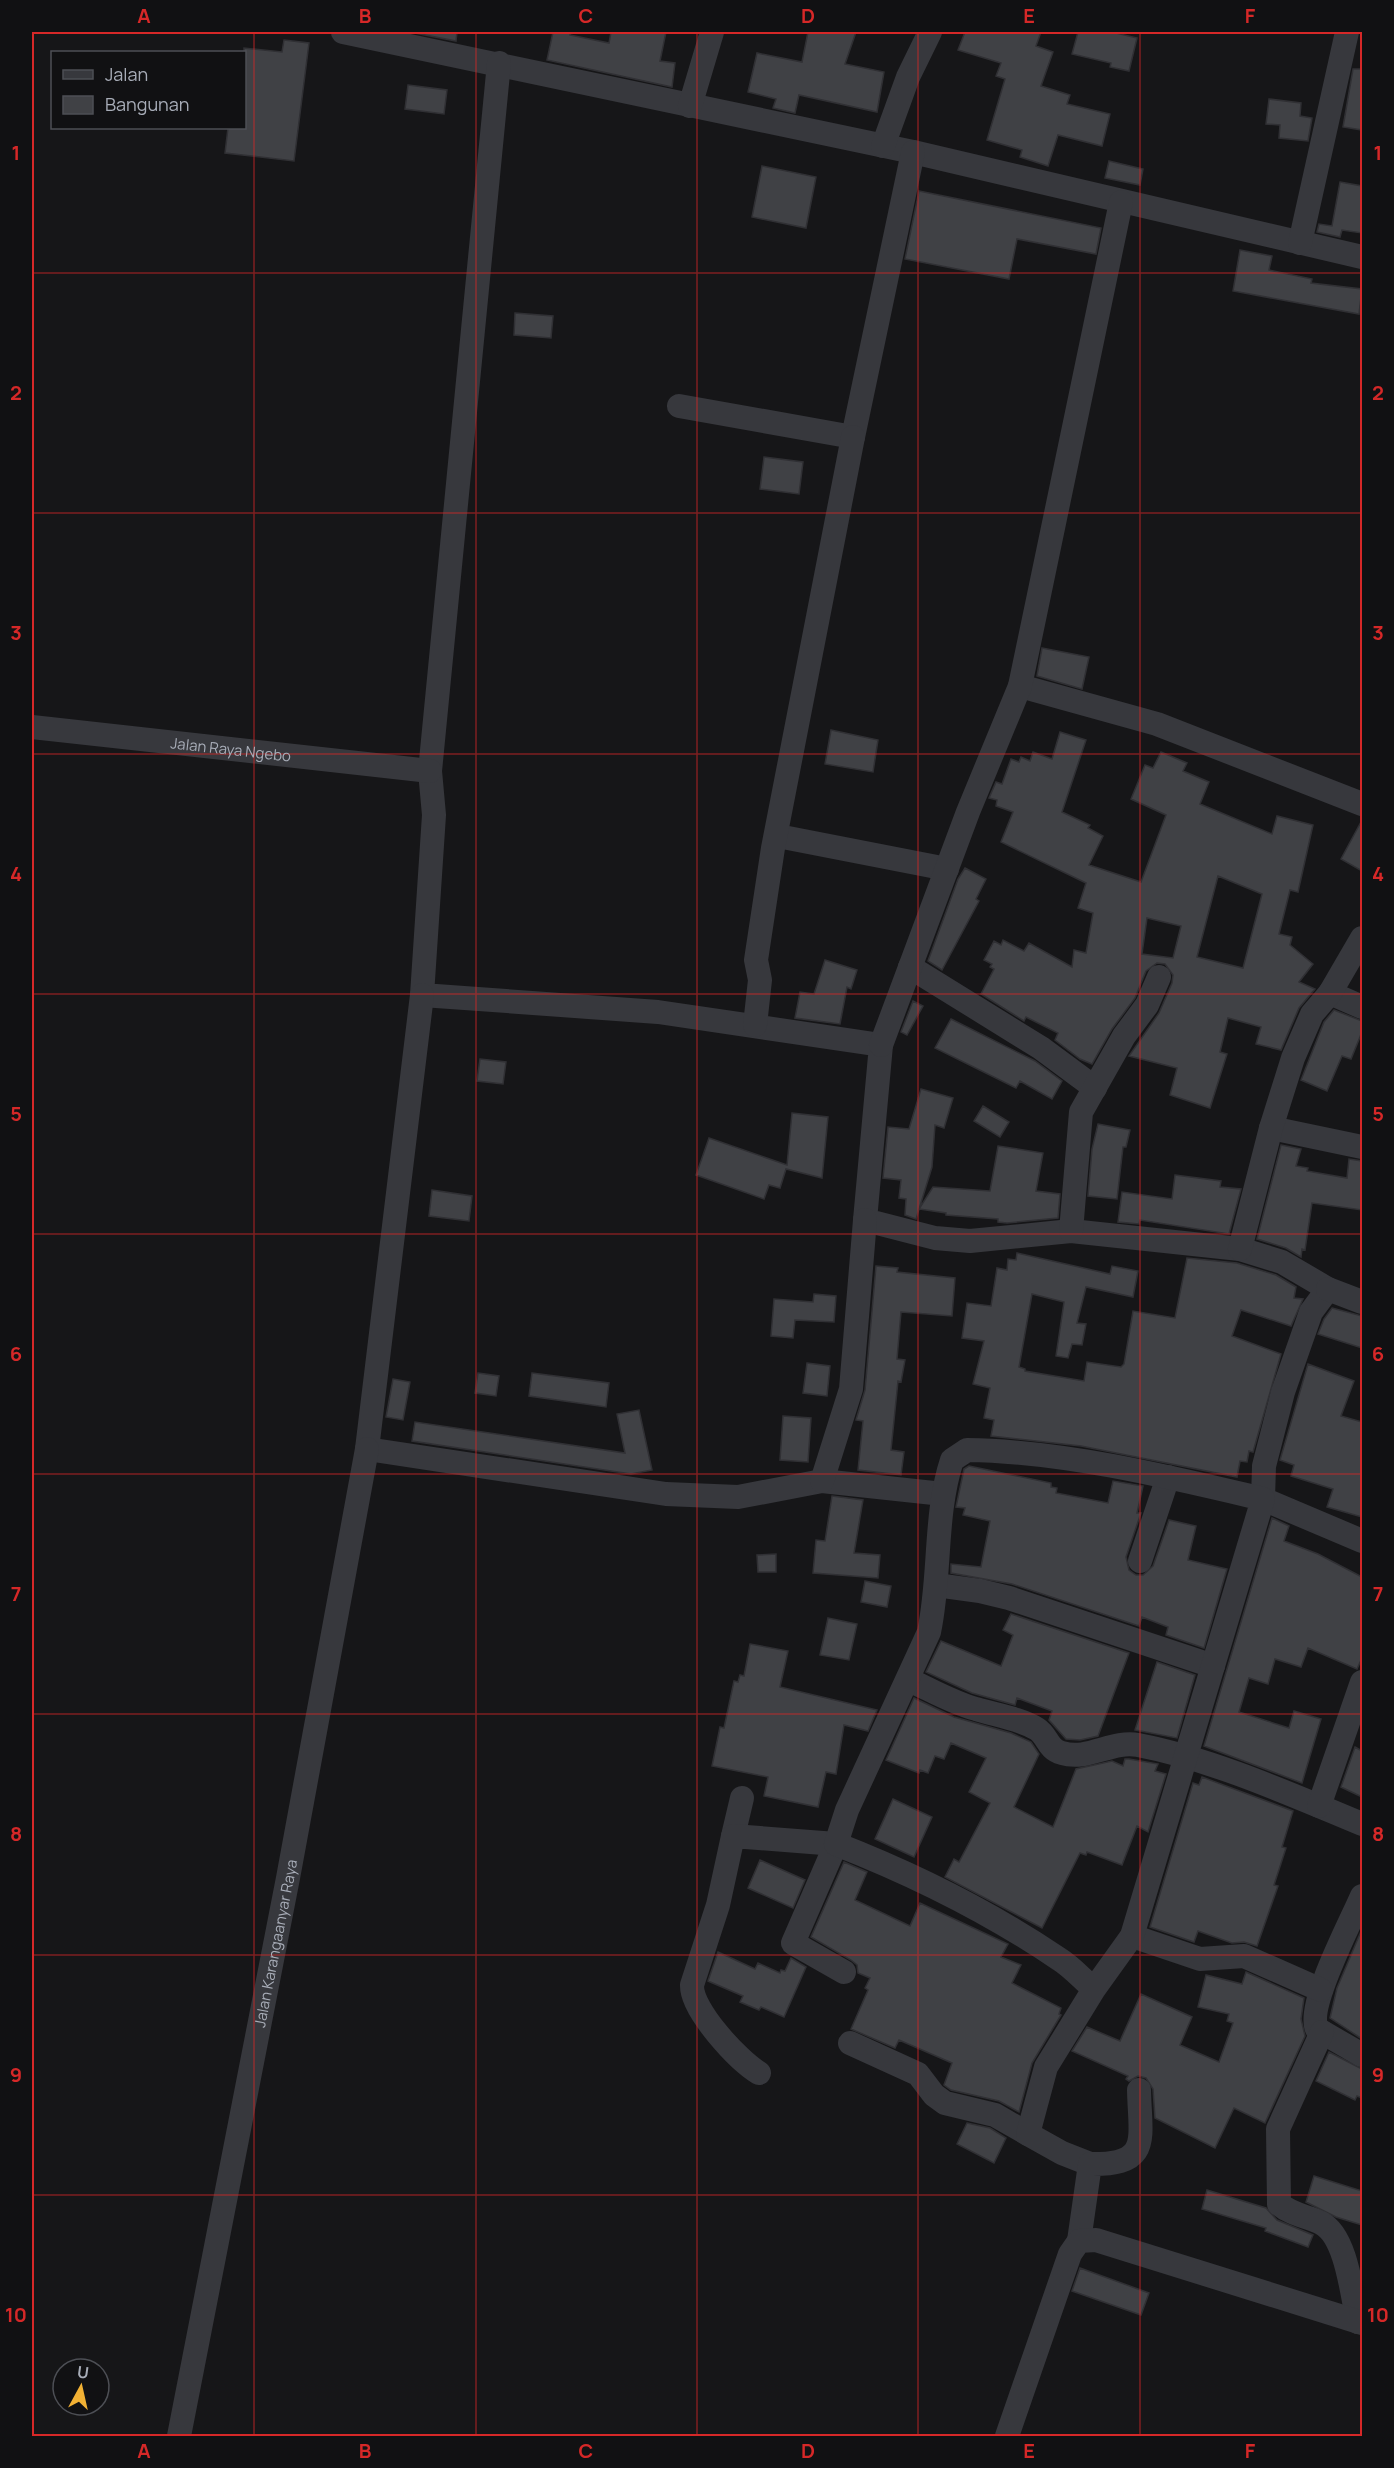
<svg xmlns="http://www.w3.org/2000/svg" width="1394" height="2468" font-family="Manrope,sans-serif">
  <rect width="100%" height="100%" fill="#161618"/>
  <path fill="#404145" stroke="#303034" stroke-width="1.5" fill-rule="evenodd" d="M410,32H457L456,41Z
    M553,32H571L570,35L609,43L611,32H666L660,61L675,63L672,87L547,60Z
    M808,32H856L845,64L884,72L877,112L799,95L795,113L773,108L776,99L748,92L757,53L802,62Z
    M965,32H1041L1036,46L1053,52L1041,86L1070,95L1067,104L1110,114L1102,146L1058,135L1048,166L1020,157L1022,150L987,140L1005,79L996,76L1001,63L958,50Z
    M1078,32H1112L1137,38L1129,71L1110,67L1111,63L1072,54Z
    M284,40L309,43L294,161L225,153L228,128H244V48L282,52Z
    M1353,69H1362V130L1343,127Z
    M408,85L447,90L444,114L405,109Z
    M1269,99L1301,103L1300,116L1312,118L1308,141L1279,138L1280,125L1266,124Z
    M1109,161L1143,169L1140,185L1105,178Z
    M762,166L816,177L806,228L752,217Z
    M1340,182L1362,186V233L1342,230L1340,237L1317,232L1319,224L1332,226Z
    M919,191L1101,228L1096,254L1017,239L1009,279L905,259Z
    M1240,250L1272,256L1269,270L1312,279L1311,283L1362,289L1359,314L1233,291Z
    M515,313L553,316L551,338L514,335Z
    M764,457L803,462L799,494L760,489Z
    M1042,648L1089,657L1082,689L1037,676Z
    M831,730L878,740L873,772L825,764Z
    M1060,732L1086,740L1062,812L1090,825L1088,828L1103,836L1089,865L1141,882L1166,815L1131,799L1145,765L1153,768L1161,752L1187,763L1183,771L1209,782L1200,804L1272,834L1277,816L1313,825L1298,892L1290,890L1279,934L1292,937L1290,945L1313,964L1299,982L1315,989L1299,1008L1281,1050L1256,1044L1261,1027L1228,1018L1220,1052L1227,1054L1210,1108L1170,1095L1177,1068L1129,1056L1159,1013L1172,983L1173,975L1165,964L1157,963L1146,971L1135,998L1112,1029L1092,1064L1080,1059L1055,1040L1058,1033L1026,1017L1024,1021L981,994L994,969L990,967L992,964L984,960L994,941L1001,945L1003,940L1024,951L1029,943L1072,967L1074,950L1086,953L1093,913L1078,908L1086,883L1001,842L1013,812L996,806L997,800L989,798L996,782L1002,784L1011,759L1019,762L1021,757L1030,761L1033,752L1052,759ZM1218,876L1262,894L1243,968L1197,957ZM1147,918L1181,926L1173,958L1142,954Z
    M1362,820V871L1341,859Z
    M965,868L986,879L976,899L979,901L942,970L928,961L958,879Z
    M825,960L857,970L851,989L847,987L840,1024L795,1018L800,992L814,994Z
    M913,1001L923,1006L907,1035L901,1032Z
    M1334,1010L1362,1021V1032L1351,1059L1342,1056L1327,1091L1301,1080L1324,1022Z
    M951,1019L1035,1061L1062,1081L1052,1099L1020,1081L1016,1088L935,1048Z
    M480,1059L506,1062L503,1084L477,1081Z
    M921,1089L953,1098L944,1128L935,1125L932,1167L916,1219L905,1215L906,1199L899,1198L901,1180L883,1178L888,1127L909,1129Z
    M983,1106L1009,1122L1000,1137L974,1121Z
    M792,1113L828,1117L822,1178L786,1169L780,1188L769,1185L764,1199L696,1175L709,1138L787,1165Z
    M1098,1124L1130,1130L1126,1147H1123L1117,1199L1088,1196L1092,1149Z
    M1281,1145L1301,1149L1296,1166L1308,1168L1307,1171L1347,1178L1349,1159L1362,1161V1210L1312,1203L1305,1250L1302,1249L1301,1257L1286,1248L1257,1239Z
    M998,1146L1043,1153L1036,1191L1060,1194L1058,1218L1007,1223L998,1222V1219L946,1215V1213L919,1209L933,1187L990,1191Z
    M1175,1175L1221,1181L1220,1187L1241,1189L1229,1234L1140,1220L1139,1224L1118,1222L1122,1192L1172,1199Z
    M432,1190L472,1196L469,1221L429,1216Z
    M1017,1253L1110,1274L1112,1266L1138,1271L1133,1297L1086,1287L1077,1323L1086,1324L1082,1345L1072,1344L1068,1358L1056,1356L1064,1302L1032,1294L1019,1367L1025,1369V1371L1084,1381L1087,1362L1121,1367L1124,1364L1133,1311L1175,1318L1187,1258L1237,1263L1276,1275L1296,1287L1294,1298L1303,1299L1291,1326L1241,1310L1232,1336L1281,1354L1253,1452L1249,1451L1247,1462L1240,1461L1237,1477L1081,1446L991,1436L994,1420L984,1418L990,1388L973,1384L984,1341L962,1338L967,1303L991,1306L997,1268L1007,1270L1008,1259L1016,1260Z
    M876,1266L898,1268L897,1272L955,1278L952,1316L901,1312L897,1359L905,1360L901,1382L898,1381L891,1450L904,1452L901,1475L858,1470L863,1421L856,1420L865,1390Z
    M814,1294L836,1296L834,1322L795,1320L793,1338L771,1336L774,1299L813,1302Z
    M1332,1308L1362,1316V1348L1318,1334L1324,1319Z
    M807,1363L830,1366L827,1396L803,1393Z
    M1308,1364L1354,1381L1341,1416L1362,1422V1517L1327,1507L1333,1489L1291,1476L1294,1465L1280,1460Z
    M478,1373L499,1376L496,1396L475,1393Z
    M532,1373L609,1383L606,1407L529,1396Z
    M393,1379L410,1382L403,1420L386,1417Z
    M639,1410L652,1470L631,1474L412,1441L415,1422L625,1453L617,1414Z
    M783,1416L811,1418L808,1462L780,1460Z
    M969,1466L1051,1483V1487L1057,1488L1056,1493L1108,1503L1113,1481L1143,1486L1137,1513H1141L1126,1557L1129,1570L1136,1575H1143L1153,1566L1169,1520L1196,1526L1188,1560L1227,1569L1204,1648L1166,1635L1168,1627L1142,1617L1139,1626L1012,1584L951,1573V1564L981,1567L990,1521L963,1515L965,1508L956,1507L964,1469Z
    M832,1496L863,1500L854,1553L880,1555L878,1578L813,1573L816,1540L825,1541Z
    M1272,1518L1289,1526L1284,1541L1318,1554L1362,1577V1658L1357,1669L1308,1648L1301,1667L1275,1659L1268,1684L1249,1678L1239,1712L1289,1728L1294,1711L1321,1719L1302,1783L1204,1746Z
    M776,1554V1572H758L757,1555Z
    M865,1581L891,1586L887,1607L861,1602Z
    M1011,1614L1129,1653L1098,1736L1080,1740L1066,1739L1049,1720L1052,1711L1017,1698L1015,1705L972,1693L926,1672L941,1641L1001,1666L1013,1635L1003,1630Z
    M828,1618L857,1624L849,1660L820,1655Z
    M750,1644L788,1651L780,1687L877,1710L868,1731L844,1725L836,1774L826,1772L818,1807L764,1796L768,1777L712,1766L720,1727L724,1728L734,1681L738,1682L740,1675L744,1676Z
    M1157,1662L1195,1675L1177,1738L1135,1730Z
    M914,1698L954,1717L1011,1733L1031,1742L1039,1754L1014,1807L1053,1827L1076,1769L1112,1761L1123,1766L1125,1759H1129L1158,1764L1155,1771L1166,1774L1148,1832L1137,1826L1122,1865L1087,1852L1086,1855L1080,1853L1042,1928L945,1877L954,1859L959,1862L990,1803L969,1792L986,1758L951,1743L944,1759L935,1756L928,1773L920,1770L919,1773L886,1760Z
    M1355,1747L1362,1751V1797L1341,1787Z
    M1202,1777L1293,1811L1282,1847L1286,1848L1274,1885L1278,1886L1257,1946L1244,1942L1232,1943L1198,1931L1194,1942L1150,1927L1193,1783L1199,1785Z
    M893,1799L932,1817L914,1857L875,1839Z
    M760,1860L805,1880L793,1908L748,1888Z
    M844,1862L867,1872L855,1900L910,1926L920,1903L1008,1944L1001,1957L1021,1965L1012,1983L1061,2008L1059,2014L1061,2015L1032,2063L1019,2112L999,2101L951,2090L944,2085L952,2063L899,2040L895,2048L851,2029L868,1990L865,1988L870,1978L858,1973L857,1965L851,1960L811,1937Z
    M1362,1929V2039L1330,2018L1337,1988Z
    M718,1952L755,1969L758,1963L780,1973L781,1970L785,1971L791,1958L806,1967L784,2017L761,2007L759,2010L740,2002L743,1996L708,1981Z
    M1246,1972L1304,1998L1301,2019L1305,2036L1265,2123L1234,2108L1215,2148L1155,2118L1153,2089L1146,2078L1138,2076L1129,2081L1126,2079L1128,2076L1072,2051L1087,2027L1120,2041L1141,1994L1192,2017L1180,2045L1219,2062L1233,2023L1227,2021L1229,2014L1198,2007L1206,1975L1242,1984Z
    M1329,2052L1362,2069V2098L1357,2096L1355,2100L1316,2081Z
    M967,2123L990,2128L1006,2138L994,2163L957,2144Z
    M1314,2176L1362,2191V2225L1336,2217L1306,2202Z
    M1207,2190L1266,2208L1277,2220L1313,2235L1308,2247L1265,2231L1266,2228L1202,2209Z
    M1080,2268L1149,2293L1141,2315L1072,2291Z"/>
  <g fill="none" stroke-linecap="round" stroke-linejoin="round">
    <g stroke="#37383d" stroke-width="24">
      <path d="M343,32L913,152L1362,257"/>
      <path d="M499,63L430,771L434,815L422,995L658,1012L881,1045L865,1220L935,1238L970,1241L1071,1231L1240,1249L1282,1262L1328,1289L1311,1312L1283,1392L1264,1466L1263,1499L1362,1541"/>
      <path d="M690,106L712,32"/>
      <path d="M883,146L908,77L930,32"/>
      <path d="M1300,243L1347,32"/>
      <path d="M679,406L853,437L913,152"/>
      <path d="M1020,686L1157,724L1362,804"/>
      <path id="s1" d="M32,727L430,771"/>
      <path d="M788,838L947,869"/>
      <path d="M910,967L1041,1048L1095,1088"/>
      <path d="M1330,993L1362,1007"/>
      <path d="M422,995L367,1449L666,1494L738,1497L822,1481L943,1494"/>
      <path d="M755,1025L760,980L756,960L773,848L853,437"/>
      <path d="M881,1045L968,812L1020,686L1121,202"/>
      <path d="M1271,1128L1362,1147"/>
      <path d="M1071,1231L1081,1112L1124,1036L1147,1005L1159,977"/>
      <path d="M1240,1249L1271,1128L1293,1058L1312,1014L1330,993L1362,938"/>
      <path d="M1328,1289L1362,1302"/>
      <path d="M822,1481L851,1389L865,1220"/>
      <path d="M1140,1561L1168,1477"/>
      <path d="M936,1585L980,1591L1009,1598L1213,1666"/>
      <path d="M909,1680C931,1690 953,1703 976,1709C995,1715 1019,1718 1037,1729C1048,1736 1047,1749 1062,1753C1088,1761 1112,1740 1138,1745C1212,1759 1292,1795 1362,1824"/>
      <path d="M1319,1806L1362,1682"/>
      <path d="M733,1836L742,1798"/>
      <path d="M1362,1896C1351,1922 1306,2006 1317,2029L1362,2055"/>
      <path d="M1132,1936L1200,1959L1244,1956L1321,1990"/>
      <path d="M1322,2032L1278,2129L1279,2204C1292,2215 1307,2216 1321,2223C1347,2236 1352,2296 1358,2322"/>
      <path d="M850,2043L918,2074L934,2095L945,2103L995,2115L1028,2134"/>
      <path d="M759,2073C738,2060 691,2010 692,1985L718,1905L733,1836L836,1844L793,1943L844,1972"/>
      <path d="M1090,2164L1062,2153L1028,2134L1046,2067L1094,1989C1082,1979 1072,1967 1059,1959C991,1913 913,1874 836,1844L847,1810L929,1632C941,1576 934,1515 952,1460L967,1450C1063,1451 1170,1477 1263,1499L1132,1936L1094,1989"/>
      <path d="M1079,2241L1090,2164C1152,2165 1140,2139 1139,2090"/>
      <path id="s2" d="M179,2436L288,1878L367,1449"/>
      <path d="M1007,2436L1070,2254L1079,2241L1096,2240L1362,2323"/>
    </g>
  </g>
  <path fill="none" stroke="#d62828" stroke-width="1.5" stroke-opacity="0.55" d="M254,32V2436M476,32V2436M697,32V2436M918,32V2436M1140,32V2436M32,273H1362M32,513H1362M32,754H1362M32,994H1362M32,1234H1362M32,1474H1362M32,1714H1362M32,1955H1362M32,2195H1362"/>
  <g text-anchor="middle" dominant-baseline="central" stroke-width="4.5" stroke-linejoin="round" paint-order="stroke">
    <g font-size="15" fill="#a8adb8" stroke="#111113">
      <text stroke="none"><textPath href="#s1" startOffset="200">Jalan Raya Ngebo</textPath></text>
      <text stroke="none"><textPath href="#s2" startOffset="502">Jalan Karangaanyar Raya</textPath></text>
    </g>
  </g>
  <rect width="1394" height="2468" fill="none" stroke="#111113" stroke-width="66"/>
  <rect x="51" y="51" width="195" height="78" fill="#111113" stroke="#4d4f55" stroke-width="1.5"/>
  <rect x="63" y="70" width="30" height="9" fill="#37383d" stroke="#4d4f55" stroke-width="1.5"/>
  <text x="105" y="81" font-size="18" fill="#a8adb8">Jalan</text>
  <rect x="63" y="96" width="30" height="18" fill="#404145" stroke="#4d4f55" stroke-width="1.5"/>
  <text x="105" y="111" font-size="18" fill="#a8adb8">Bangunan</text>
  <g transform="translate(81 2387) rotate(8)"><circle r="28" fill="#111113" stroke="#4d4f55" stroke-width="1.5"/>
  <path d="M0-4.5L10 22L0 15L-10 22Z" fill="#f2b134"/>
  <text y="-9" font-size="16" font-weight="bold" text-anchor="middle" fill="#a8adb8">U</text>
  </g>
  <rect x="33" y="33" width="1328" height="2402" fill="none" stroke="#d62828" stroke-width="2"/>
  <g font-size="20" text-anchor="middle" font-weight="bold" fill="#d62828">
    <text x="144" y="23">A</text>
    <text x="365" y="23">B</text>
    <text x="586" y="23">C</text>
    <text x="808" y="23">D</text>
    <text x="1029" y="23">E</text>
    <text x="1250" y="23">F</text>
    <text x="16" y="160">1</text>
    <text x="1378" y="160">1</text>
    <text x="16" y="400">2</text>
    <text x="1378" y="400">2</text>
    <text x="16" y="640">3</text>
    <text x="1378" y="640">3</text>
    <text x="16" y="881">4</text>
    <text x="1378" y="881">4</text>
    <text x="16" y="1121">5</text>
    <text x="1378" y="1121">5</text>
    <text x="16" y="1361">6</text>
    <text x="1378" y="1361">6</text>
    <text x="16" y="1601">7</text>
    <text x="1378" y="1601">7</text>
    <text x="16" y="1841">8</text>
    <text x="1378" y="1841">8</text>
    <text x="16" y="2082">9</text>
    <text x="1378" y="2082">9</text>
    <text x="16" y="2322">10</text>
    <text x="1378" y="2322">10</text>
    <text x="144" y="2458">A</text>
    <text x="365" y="2458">B</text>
    <text x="586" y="2458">C</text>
    <text x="808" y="2458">D</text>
    <text x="1029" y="2458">E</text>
    <text x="1250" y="2458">F</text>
  </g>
</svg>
